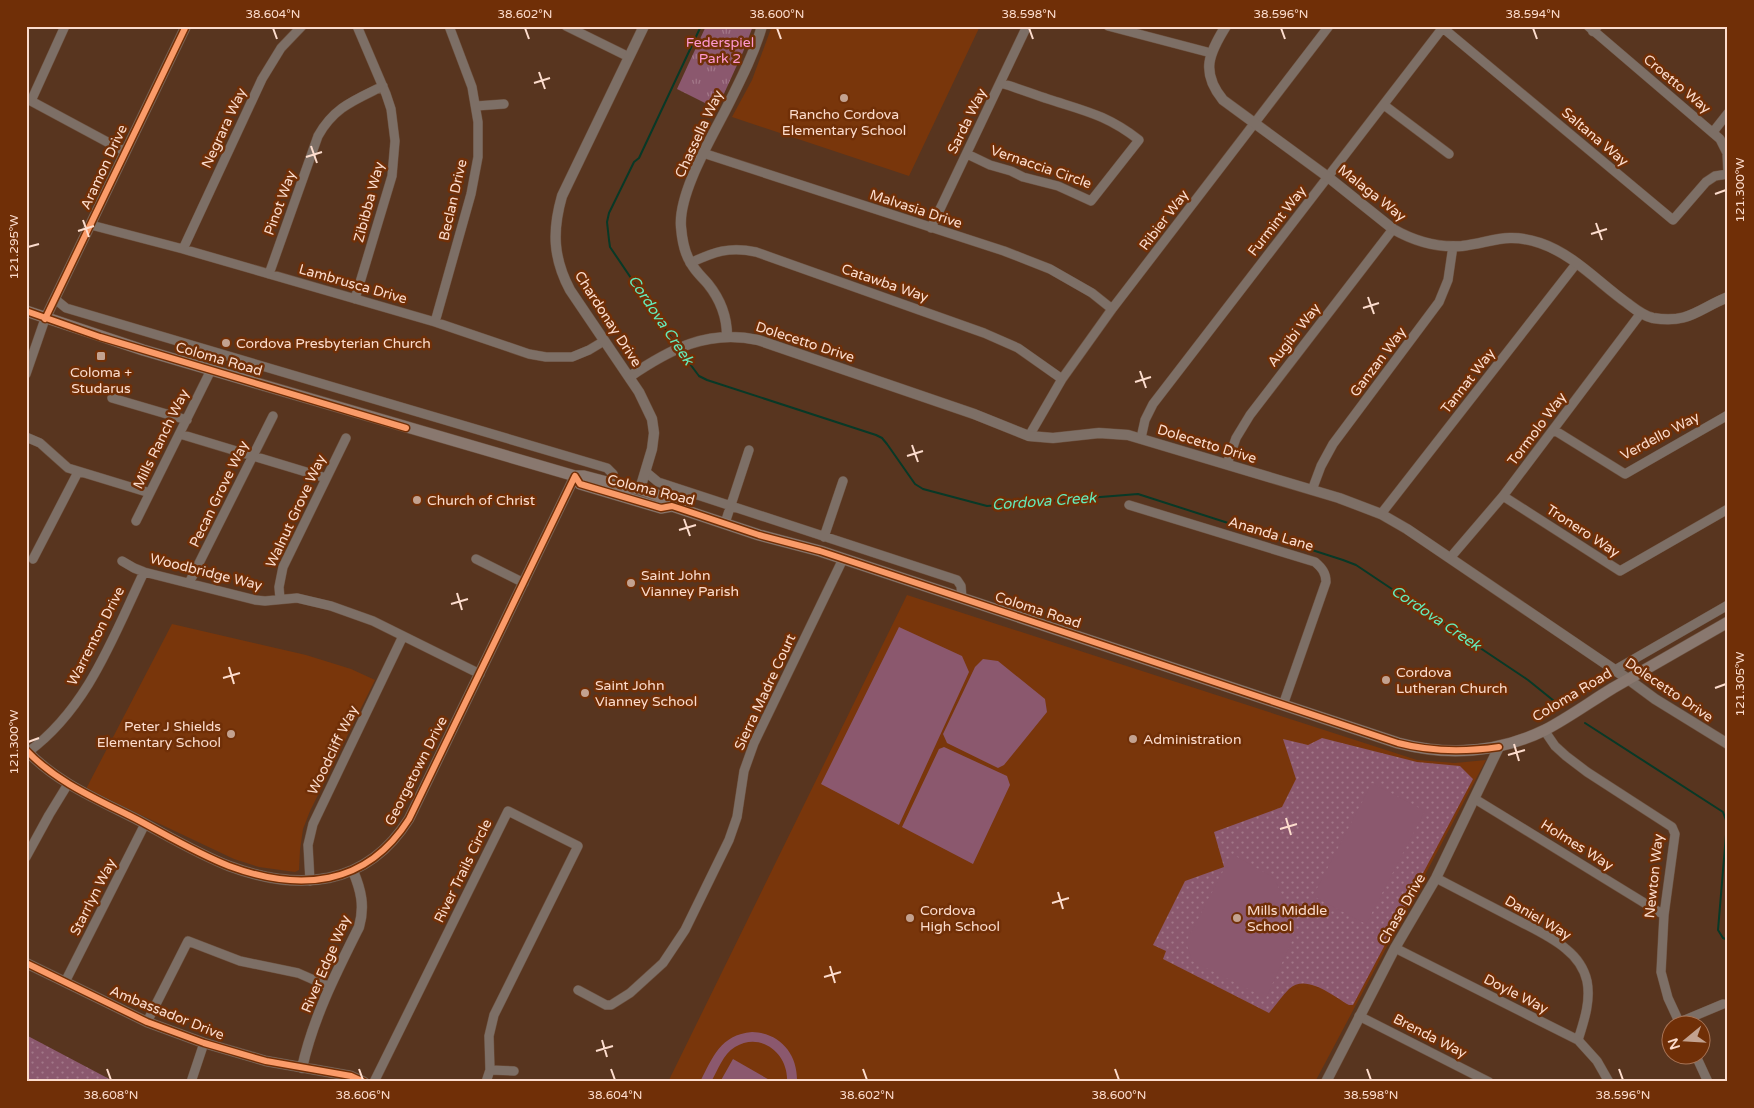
<svg xmlns="http://www.w3.org/2000/svg" width="1754" height="1108" font-family="'Varela Round',sans-serif">
  <defs>
    <pattern id="grass-dots" width="8" height="8" patternUnits="userSpaceOnUse" patternTransform="scale(1.25)"><rect width="8" height="8" fill="#8b586e"/><path d="M2 2h.1M6 6h.1" fill="none" stroke="#a27788" stroke-width="1.8" stroke-linecap="round"/></pattern>
    <pattern id="park-tufts" width="24" height="20" patternUnits="userSpaceOnUse" patternTransform="scale(1.25)"><rect width="24" height="20" fill="#8b586e"/><path d="M3 7l-1-3M5 7V3M7 7l1-3M15 17l-1-3M17 17v-4M19 17l1-3" fill="none" stroke="#a27788"/></pattern>
  </defs>
  <rect width="100%" height="100%" fill="#58351f"/>
  <path fill="#79360b" d="M772,26H980L909,176L732,117L752,80Z
    M907,595L1417,760L1455,763L1486,760L1315,1082H668Z
    M172,624L306,655L351,669L375,680L310,811L303,829L300,850L299,870L295,872L259,867L234,859L86,789Z"/>
  <path fill="url(#grass-dots)" d="M1322,738L1417,762L1460,766L1473,779L1353,1005H1349C1333,996 1306,973 1289,989C1282,996 1276,1005 1269,1013L1163,959L1166,951L1153,945L1185,881L1224,867L1214,832L1282,807L1296,779L1283,739L1308,745Z
    M26,1035L115,1082H26Z"/>
  <path fill="url(#park-tufts)" d="M706,26H753L743,52L717,109L677,89Z"/>
  <path fill="#8b586e" d="M899,627L962,656L969,672L899,825L821,784Z
    M983,659L998,661L1045,699L1047,712L1004,765L998,768L947,743L943,734L975,667Z
    M944,747L1007,776L1010,785L973,864L902,827L939,749Z
    M1372,783L1425,811L1366,924L1313,896Z
    M1232,854L1274,878L1290,912L1293,939L1266,998L1192,961L1186,942Z
    M752,1032C780,1033 798,1054 797,1082H787C789,1054 761,1031 735,1047C723,1054 718,1070 711,1082H700C713,1057 720,1035 752,1032Z
    M733,1059L773,1082H720Z"/>
  <g fill="none" stroke-linecap="round" stroke-linejoin="round">
    <path stroke="#083927" stroke-width="2" d="M677,346L610,247L609,240L607,222L609,213L634,162L639,158L701,26
      M681,352L699,376L707,380L876,435L882,438L887,444L915,484L923,489L987,506L1138,494L1343,560L1356,565L1365,571L1528,680L1559,705
      M1585,723L1723,812L1727,823L1718,930L1723,938L1728,940"/>
    <defs>
      <path id="minor" d="M65,26L31,101L124,151
        M566,26L629,57
        M1108,26L1211,53
        M1588,26L1720,139L1727,153L1728,174
        M1443,28L1673,220L1706,182L1715,176L1728,174
        M1384,105L1449,154
        M476,106L504,104
        M1713,132L1728,113
        M703,153L1004,251L1050,269L1092,293L1112,309
        M967,154L990,165L1011,171L1023,177L1058,186L1091,201L1139,140C1107,115 1085,111 1048,99C1033,94 1017,88 1001,83
        M91,225L183,249L435,322L529,354L546,357H572L589,350L604,341
        M931,228L1027,26
        M183,249L262,79L281,48L302,26
        M690,263C714,252 729,246 756,252L984,333L1018,348L1062,379
        M269,274L318,136C334,107 355,100 383,86
        M55,299L66,308L607,468L613,474L610,483
        M355,299L392,176L395,141L391,109L386,94L357,26
        M435,322L471,194L478,157V122L472,87L449,26
        M26,374L45,319
        M112,398L187,420
        M1554,430L1625,474L1728,415
        M180,434L326,478
        M1029,436L1062,379L1112,309L1329,26
        M26,437L40,443L68,468L150,493
        M1141,438L1145,420L1153,404L1444,26
        M1227,464L1236,438L1250,415L1393,229
        M646,472L658,482L957,580L961,586L962,598
        M1312,490L1321,466L1333,444L1439,302L1448,280L1453,246
        M1503,496L1620,571L1728,509
        M1129,505L1315,562C1322,568 1326,573 1326,582L1283,705
        M1381,514L1576,264
        M136,521L211,370
        M725,523L749,450
        M824,537L843,481
        M1450,558L1503,496L1641,313
        M33,559L78,472
        M476,559L524,583
        M122,561L134,568L144,572L255,600L265,601L297,598L331,606L373,621L480,674
        M189,583L273,416
        M280,599L279,587L283,567L346,438
        M1615,670L1728,605
        M1544,730L1555,746L1566,756L1587,772L1672,827L1675,834L1664,915L1661,972L1668,998L1681,1026
        M28,752C88,708 113,637 144,572
        M1475,799L1664,915
        M26,857L49,815L68,784
        M1436,878C1463,892 1490,906 1517,920C1534,929 1552,937 1566,949C1576,957 1584,968 1587,981C1591,1001 1584,1021 1578,1040
        M310,881L308,845L313,824L403,636
        M1395,948L1578,1040L1597,1061L1609,1082
        M65,982L145,824
        M578,990L606,1005H611L630,993L663,963L685,930L729,840L737,817L744,771L754,743L843,559
        M1359,1016L1489,1082
        M147,1022L188,941L240,961L298,973L330,987
        M1680,1022L1723,1004
        M1696,1056L1708,1082
        M490,1070L514,1071
        M191,1082L204,1043
        M374,1082L508,811L578,846L494,1015L489,1036L490,1070L486,1082"/>
      <path id="tertiary" d="M1226,26C1209,53 1200,72 1223,100L1328,177L1393,229C1414,241 1437,248 1462,246C1493,242 1507,232 1540,243C1573,254 1599,283 1627,303C1635,309 1643,316 1653,318C1689,324 1698,309 1728,297
        M1593,31L1597,26
        M45,319L186,26
        M727,336C727,317 720,299 708,284C702,277 695,271 691,263C684,253 682,239 681,227C678,193 712,137 727,107C740,81 754,54 762,26
        M629,377C670,349 708,329 758,340L974,414L1029,436L1053,438L1099,433L1128,435L1339,498L1381,514L1407,529L1628,679L1655,699L1728,744
        M640,489L652,449L654,433L652,419L639,392L570,290C553,258 552,231 562,196L644,26
        M26,750C57,783 99,800 138,820C168,836 198,854 229,866C299,892 366,887 409,819L575,476
        M26,963L147,1022L204,1043L266,1061L351,1076L364,1082
        M302,1068C313,1018 336,973 359,927C365,906 361,890 353,871
        M1326,1082L1395,948L1436,878L1499,747"/>
      <path id="secondary" d="M26,311L143,350L575,476H584L622,486L640,489L665,498L672,506
        M575,476L580,484L661,508L672,506L759,535L820,551L1398,743C1447,756 1498,753 1545,730C1568,718 1590,702 1613,688C1651,666 1689,644 1728,622"/>
    </defs>
    <use href="#minor" stroke="#6d513f" stroke-width="10"/>
    <use href="#tertiary" stroke="#6d513f" stroke-width="11"/>
    <use href="#secondary" stroke="#6d513f" stroke-width="12"/>
    <use href="#minor" stroke="#7d6f66" stroke-width="9"/>
    <use href="#tertiary" stroke="#7d6f66" stroke-width="10"/>
    <use href="#secondary" stroke="#89786f" stroke-width="11"/>
    <defs>
      <path id="cycleway" d="M26,311L100,337L406,428
        M45,319L186,26
        M26,750C57,783 99,800 138,820C168,836 198,854 229,866C299,892 366,887 409,819L575,476L580,484L661,508L672,506L759,535L820,551L1398,743C1432,752 1464,752 1499,747
        M26,963L147,1022L204,1043L266,1061L351,1076L364,1082"/>
    </defs>
    <use href="#cycleway" stroke="#702f07" stroke-width="9"/>
    <use href="#cycleway" stroke="#fa9b69" stroke-width="6"/>
  </g>
  <path fill="none" stroke="#fcdccd" stroke-width="2" d="M273,28L277,39M525,28L529,39M777,28L781,39M1029,28L1033,39M1281,28L1285,39M1533,28L1537,39M539,72L545,89M534,83L550,78M311,146L317,163M306,157L322,152M1715,194L1726,190M83,220L89,237M1596,223L1602,240M78,231L94,226M1591,234L1607,229M28,247L39,244M1368,297L1374,314M1363,308L1379,303M1140,371L1146,388M1135,382L1151,377M912,445L918,462M907,456L923,451M684,519L690,536M679,530L696,525M457,593L462,610M451,604L468,599M229,667L234,684M223,678L240,673M1715,688L1726,684M28,742L39,738M1514,744L1519,761M1508,755L1525,750M1286,818L1291,835M1280,829L1297,824M1058,892L1063,909M1052,903L1069,898M830,966L835,983M824,977L841,972M602,1040L607,1057M596,1051L613,1046M107,1069L111,1080M359,1069L363,1080M611,1069L615,1080M863,1069L867,1080M1115,1069L1119,1080M1367,1069L1371,1080M1619,1069L1623,1080"/>
  <g fill="#c3a290" stroke="#702f07" stroke-width="2">
    <circle cx="844" cy="98" r="5"/>
    <circle cx="226" cy="343" r="5"/>
    <rect x="96" y="351" width="10" height="10" rx="2.5"/>
    <circle cx="417" cy="500" r="5"/>
    <circle cx="631" cy="583" r="5"/>
    <circle cx="1386" cy="680" r="5"/>
    <circle cx="585" cy="693" r="5"/>
    <circle cx="231" cy="734" r="5"/>
    <circle cx="1133" cy="739" r="5"/>
    <circle cx="910" cy="918" r="5"/>
    <circle cx="1237" cy="918" r="5"/>
  </g>
  <g text-anchor="middle" dominant-baseline="central" stroke-width="5" stroke-linejoin="round" paint-order="stroke">
    <g font-size="14" fill="#fe98d0" stroke="#702f07">
      <text x="720" y="42">Federspiel<tspan x="720" dy="16">Park 2</tspan></text>
    </g>
    <g font-size="14" fill="#fcdccd" stroke="#702f07">
      <text transform="translate(1677 84) rotate(40)">Croetto Way</text>
      <text transform="translate(967 121) rotate(-64)">Sarda Way</text>
      <text transform="translate(224 128) rotate(-65)">Negrara Way</text>
      <text transform="translate(699 134) rotate(-65)">Chassella Way</text>
      <text transform="translate(1595 137) rotate(40)">Saltana Way</text>
      <text transform="translate(104 167) rotate(-65)">Aramon Drive</text>
      <text transform="translate(1041 167) rotate(19)">Vernaccia Circle</text>
      <text transform="translate(1372 193) rotate(38)">Malaga Way</text>
      <text transform="translate(453 200) rotate(-77)">Beclan Drive</text>
      <text transform="translate(369 202) rotate(-75)">Zibibba Way</text>
      <text transform="translate(280 203) rotate(-70)">Pinot Way</text>
      <text transform="translate(916 209) rotate(18)">Malvasia Drive</text>
      <text transform="translate(1164 220) rotate(-53)">Ribier Way</text>
      <text transform="translate(1277 221) rotate(-52)">Furmint Way</text>
      <text transform="translate(885 283) rotate(19)">Catawba Way</text>
      <text transform="translate(353 284) rotate(16)">Lambrusca Drive</text>
      <text transform="translate(608 319) rotate(57)">Chardonay Drive</text>
      <text transform="translate(1294 335) rotate(-52)">Augibi Way</text>
      <text transform="translate(805 342) rotate(18)">Dolecetto Drive</text>
      <text transform="translate(219 359) rotate(16)">Coloma Road</text>
      <text transform="translate(1378 362) rotate(-53)">Ganzan Way</text>
      <text transform="translate(1468 381) rotate(-52)">Tannat Way</text>
      <text transform="translate(1537 429) rotate(-53)">Tormolo Way</text>
      <text transform="translate(1660 436) rotate(-28)">Verdello Way</text>
      <text transform="translate(161 439) rotate(-64)">Mills Ranch Way</text>
      <text transform="translate(1207 444) rotate(17)">Dolecetto Drive</text>
      <text transform="translate(651 490) rotate(14)">Coloma Road</text>
      <text transform="translate(219 494) rotate(-64)">Pecan Grove Way</text>
      <text transform="translate(296 511) rotate(-65)">Walnut Grove Way</text>
      <text transform="translate(1583 531) rotate(33)">Tronero Way</text>
      <text transform="translate(1271 534) rotate(17)">Ananda Lane</text>
      <text transform="translate(206 572) rotate(14)">Woodbridge Way</text>
      <text transform="translate(1038 610) rotate(18)">Coloma Road</text>
      <text transform="translate(96 636) rotate(-63)">Warrenton Drive</text>
      <text transform="translate(1669 690) rotate(34)">Dolecetto Drive</text>
      <text transform="translate(765 692) rotate(-65)">Sierra Madre Court</text>
      <text transform="translate(1572 695) rotate(-31)">Coloma Road</text>
      <text transform="translate(333 750) rotate(-64)">Woodcliff Way</text>
      <text transform="translate(416 771) rotate(-63)">Georgetown Drive</text>
      <text transform="translate(1577 845) rotate(32)">Holmes Way</text>
      <text transform="translate(463 871) rotate(-64)">River Trails Circle</text>
      <text transform="translate(1654 876) rotate(-84)">Newton Way</text>
      <text transform="translate(93 897) rotate(-63)">Starrlyn Way</text>
      <text transform="translate(1402 909) rotate(-60)">Chase Drive</text>
      <text transform="translate(1538 918) rotate(30)">Daniel Way</text>
      <text transform="translate(326 964) rotate(-67)">River Edge Way</text>
      <text transform="translate(1516 994) rotate(27)">Doyle Way</text>
      <text transform="translate(167 1013) rotate(22)">Ambassador Drive</text>
      <text transform="translate(1430 1036) rotate(27)">Brenda Way</text>
    </g>
    <g font-size="14" fill="#fcdccd" stroke="#702f07" text-anchor="start">
      <text x="844" y="114" text-anchor="middle">Rancho Cordova<tspan x="844" dy="16">Elementary School</tspan></text>
      <text x="236" y="343">Cordova Presbyterian Church</text>
      <text x="101" y="372" text-anchor="middle">Coloma +<tspan x="101" dy="16">Studarus</tspan></text>
      <text x="427" y="500">Church of Christ</text>
      <text x="641" y="575">Saint John<tspan x="641" dy="16">Vianney Parish</tspan></text>
      <text x="1396" y="672">Cordova<tspan x="1396" dy="16">Lutheran Church</tspan></text>
      <text x="595" y="685">Saint John<tspan x="595" dy="16">Vianney School</tspan></text>
      <text x="221" y="726" text-anchor="end">Peter J Shields<tspan x="221" dy="16">Elementary School</tspan></text>
      <text x="1143" y="739">Administration</text>
      <text x="920" y="910">Cordova<tspan x="920" dy="16">High School</tspan></text>
      <text x="1247" y="910">Mills Middle<tspan x="1247" dy="16">School</tspan></text>
    </g>
    <g font-size="15" font-style="italic" fill="#64ebbb" stroke="#702f07">
      <text transform="translate(661 320) rotate(56)">Cordova Creek</text>
      <text transform="translate(1044 501) rotate(-4)">Cordova Creek</text>
      <text transform="translate(1436 618) rotate(34)">Cordova Creek</text>
    </g>
  </g>
  <rect width="1754" height="1108" fill="none" stroke="#702f07" stroke-width="55"/>
  <g transform="translate(1686 1040) rotate(252)"><circle r="24" fill="#702f07" stroke="#a87456"/>
  <path d="M0-4L9 19L0 12L-9 19Z" fill="#c3a290"/>
  <text y="-8" font-size="14" font-weight="bold" text-anchor="middle" fill="#fcdccd">N</text>
  </g>
  <rect x="28" y="28" width="1698" height="1052" fill="none" stroke="#fcdccd" stroke-width="2"/>
  <g font-size="12" text-anchor="middle" fill="#fcdccd">
    <text x="273" y="18">38.604°N</text>
    <text x="525" y="18">38.602°N</text>
    <text x="777" y="18">38.600°N</text>
    <text x="1029" y="18">38.598°N</text>
    <text x="1281" y="18">38.596°N</text>
    <text x="1533" y="18">38.594°N</text>
    <text transform="translate(1740 190) rotate(-90)" y="4">121.300°W</text>
    <text transform="translate(14 247) rotate(-90)" y="4">121.295°W</text>
    <text transform="translate(1740 684) rotate(-90)" y="4">121.305°W</text>
    <text transform="translate(14 742) rotate(-90)" y="4">121.300°W</text>
    <text x="111" y="1099">38.608°N</text>
    <text x="363" y="1099">38.606°N</text>
    <text x="615" y="1099">38.604°N</text>
    <text x="867" y="1099">38.602°N</text>
    <text x="1119" y="1099">38.600°N</text>
    <text x="1371" y="1099">38.598°N</text>
    <text x="1623" y="1099">38.596°N</text>
  </g>
</svg>
